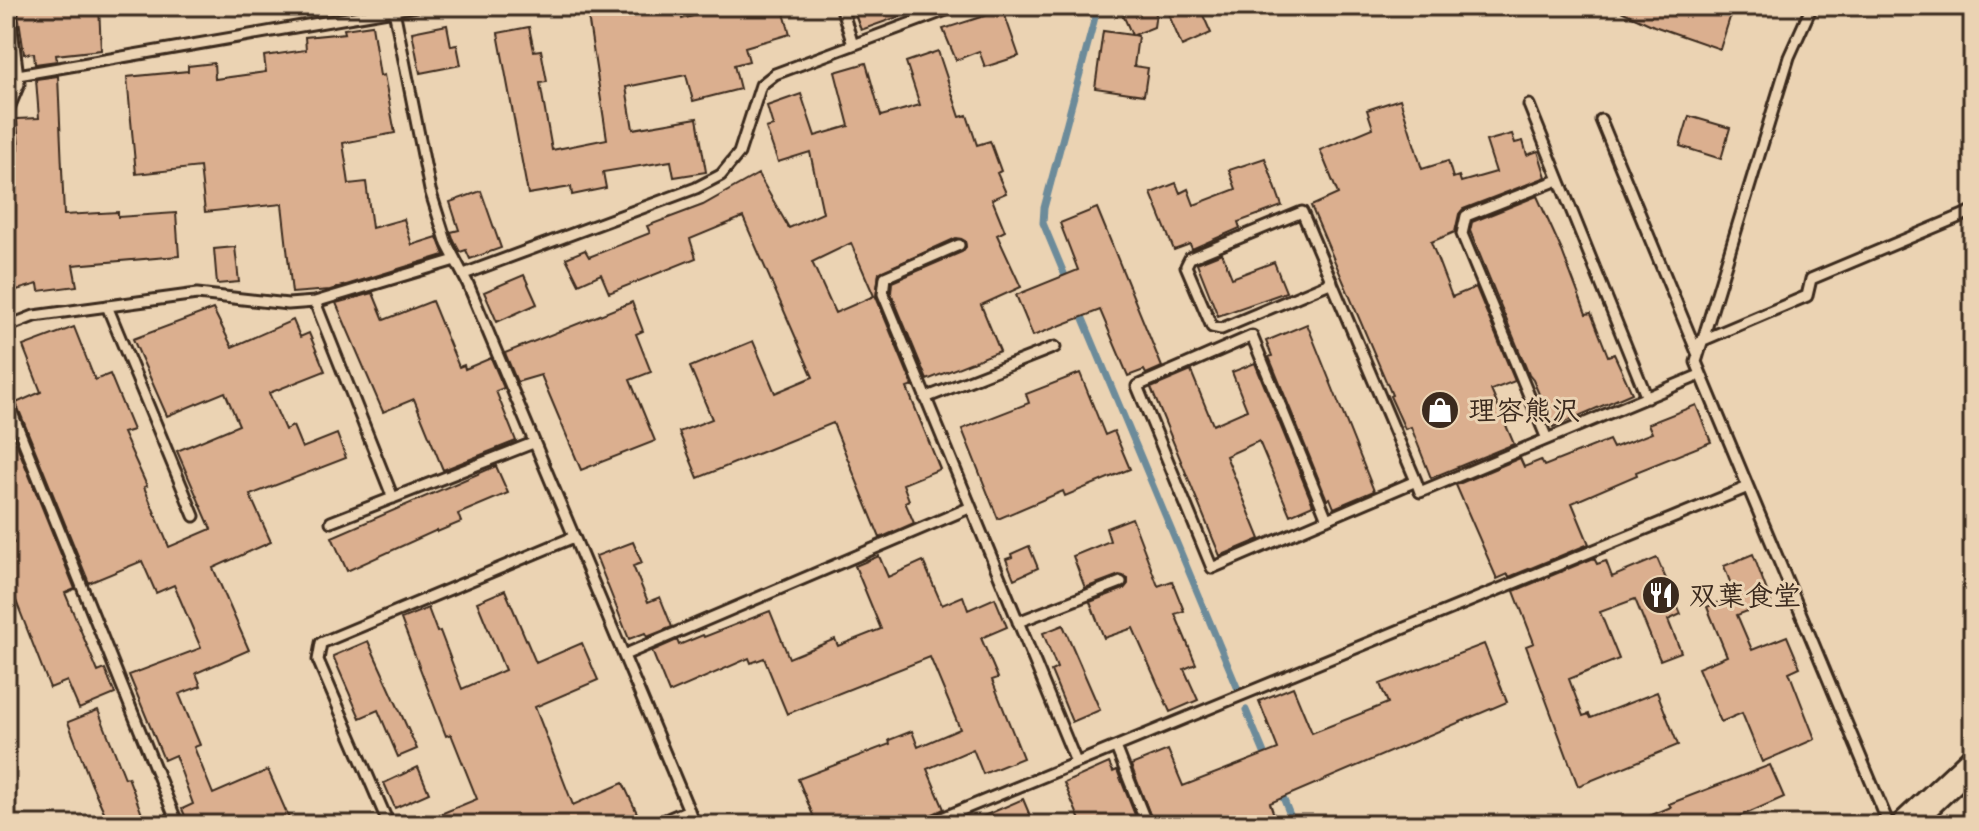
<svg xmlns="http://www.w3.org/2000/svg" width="1979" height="831" font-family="Sriracha,'Klee One',sans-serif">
  <rect width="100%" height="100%" fill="#ebd3b3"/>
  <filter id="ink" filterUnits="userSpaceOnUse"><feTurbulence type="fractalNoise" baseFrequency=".0125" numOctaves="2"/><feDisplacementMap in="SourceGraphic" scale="16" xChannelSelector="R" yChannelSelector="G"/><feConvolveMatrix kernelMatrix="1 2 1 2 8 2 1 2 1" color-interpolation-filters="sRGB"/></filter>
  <g filter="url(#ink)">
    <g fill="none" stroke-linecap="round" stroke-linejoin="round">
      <path stroke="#6c8b9a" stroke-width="7" d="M1068,283L1043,223L1044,208L1098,6
        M1079,309L1237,687
        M1246,710L1267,760
        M1280,790L1294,825"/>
    </g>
    <path fill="#dbaf8f" stroke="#3b2a1e" stroke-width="2" fill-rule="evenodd" d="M17,6H99L101,50L56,55L57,61L35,64L34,53L24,54Z
      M639,6H680L682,19L731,6H782L790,34L745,47L749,61L734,65L740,89L693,101L686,75L626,87L633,129L697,118L706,172L674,177L671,161L603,172L606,188L572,195L571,187L528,194L498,33L529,27L534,51L541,50L547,82L540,83L552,150L607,139L588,16Z
      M852,6H920V9L861,30Z
      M1119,6H1157L1154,27L1134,35L1138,36L1134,66L1148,68L1144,95L1095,88L1103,31L1132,35Z
      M1165,6H1199L1211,33L1182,46Z
      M1610,6H1717L1732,11L1720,49L1654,26Z
      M1003,10L1019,56L985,67L979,51L956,60L943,29Z
      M372,25L380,76L384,75L395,133L343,143L349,184L366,182L372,228L404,219L412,245L437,237L444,255L330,290L292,293L282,204L205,212L200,167L136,174L127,77L188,71V66L214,63L215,79L266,72L264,56L306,50L305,37L345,33L344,29Z
      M447,25L451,46L457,45L461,65L420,73L412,32Z
      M938,51L960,117L967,115L977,145L990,141L1001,171L997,173L1006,193L992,199L1005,231L997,235L1021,287L981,305L1000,351L927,380L891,293L892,282L962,252L966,247L965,241L956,238L879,273L876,297L913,386L907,388L940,469L903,484L909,500L905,502L914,523L880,538L833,423L698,478L679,432L712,419L690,367L753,341L775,393L813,377L743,217L690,239L696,258L609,293L601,274L579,284L566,258L585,250L589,257L650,233L647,226L703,205L758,174L789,228L823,213L810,152L778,162L766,128L773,126L767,106L801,94L815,136L849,126L835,72L866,63L881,116L920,105L906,62ZM851,243L874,296L835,313L812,262Z
      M58,76L64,215L118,212V217L176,213L179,256L73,265L77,286L39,291L38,284L6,293V152L19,150L17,119L39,118L36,79Z
      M1400,99L1422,169L1448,161L1453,178L1459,176L1461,182L1496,172L1486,141L1512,134L1515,143L1523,141L1527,155L1538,151L1546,177L1463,209L1459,214L1455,232L1431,242L1452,297L1476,287L1515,381L1491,390L1514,444L1431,478L1411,427L1405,429L1390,396L1392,395L1311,206L1338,194L1320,150L1373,128L1367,110Z
      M1689,116L1730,128L1721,159L1680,146Z
      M1265,158L1282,206L1238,222L1240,228L1192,249L1190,244L1174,250L1151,193L1176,183L1180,193L1188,189L1194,205L1236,189L1229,170Z
      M481,191L501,248L470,259L466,250L460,252L454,241L451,232L459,230L450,202Z
      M1537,196L1562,251L1586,314L1591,313L1608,356L1614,354L1632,393L1553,427L1533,380L1529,375L1470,231L1472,222Z
      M1097,208L1162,367L1146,374L1144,370L1128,376L1100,310L1033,336L1016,295L1078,270L1060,223Z
      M235,247L239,282L217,284L214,249Z
      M1222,253L1232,278L1274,262L1286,292L1218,316L1197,263Z
      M524,275L537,304L497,322L484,292Z
      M373,293L384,320L432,301L459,367L464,365L465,369L491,358L504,388L496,391L516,441L443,470L414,399L383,412L336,303Z
      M632,302L643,331L636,334L651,372L630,380L655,441L581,470L541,375L517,382L505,353Z
      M213,309L232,347L293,320L300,337L309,333L325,371L269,393L285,430L293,426L302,448L337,434L346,458L250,495L271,542L213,568L249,650L196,673L201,686L179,694L200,745L194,747L213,794L268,770L292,825H189L182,809L193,804L175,755L164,760L129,675L201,648L174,585L156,593L142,561L89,583L16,403L41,392L23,346L74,327L95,380L110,374L133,430L123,433L147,486L144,487L169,547L211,529L177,451L239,425L225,392L167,416L133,339Z
      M1307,324L1374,491L1334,508L1330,498L1327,500L1269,357L1272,356L1266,341Z
      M1255,363L1313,505L1290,515L1259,441L1226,456L1260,539L1220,556L1151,388L1191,371L1213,425L1247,410L1232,372Z
      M1080,373L1105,435L1114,431L1130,469L1065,496L1063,491L998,519L962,429L1029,403L1026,394Z
      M1696,405L1711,442L1636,472L1637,475L1572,503L1589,544L1509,577L1508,574L1497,579L1456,485L1520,458L1524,467L1541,460L1544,466L1609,440L1613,448L1652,433L1648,424Z
      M6,418L75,589L65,593L98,672L105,669L115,694L79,709L67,681L50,688L6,575V547L14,543L6,523Z
      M496,466L508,493L458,514L461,522L437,532V530L347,571L332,537Z
      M1132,518L1158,586L1172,581L1184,611L1175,614L1196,664L1184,669L1198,700L1170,712L1133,628L1104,638L1090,602L1124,589L1128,584V579L1119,575L1085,588L1073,556L1110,541L1106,528Z
      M633,542L642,563L633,566L648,602L660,597L672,627L647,637L645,633L629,639L596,556Z
      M1029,546L1038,568L1014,579L1006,559L1012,557L1011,554Z
      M1753,554L1771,602L1737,615L1752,650L1787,636L1800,667L1789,672L1815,739L1762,762L1742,713L1721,722L1698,668L1727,656L1707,607L1735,595L1724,566Z
      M879,556L888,577L923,561L942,605L963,596L968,610L995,598L1007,627L981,638L998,678L992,680L1023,758L983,774L973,749L927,769L944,809L908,825H817L798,779L890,744L889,740L912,731L918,747L960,729L930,657L787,714L764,658L751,663L749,658L669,693L652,651L677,640L679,645L703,635L704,637L770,611L789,658L835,639L838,646L881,629L855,566Z
      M1594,558L1597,564L1606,561L1612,577L1657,558L1681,614L1668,620L1681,652L1660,660L1635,599L1600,612L1619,659L1569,679L1583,716L1589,714L1591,718L1657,692L1678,745L1578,786L1526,646L1534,643L1514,591Z
      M505,590L536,663L582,643L598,680L535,707L573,805L623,783L637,813L610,825H414L477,799L451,734L446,736L401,619L428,608L437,632L440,631L462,689L505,670L477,602Z
      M1063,625L1100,710L1072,722L1051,671L1057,668L1043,633Z
      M368,641L417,749L398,757L378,710L360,718L333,656Z
      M1484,644L1507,702L1270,803L1275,818L1257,825H1154L1131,765L1168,750L1183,786L1278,749L1259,701L1293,687L1312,733L1388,703L1380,684Z
      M98,710L125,778L128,777L146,825H110L91,783L68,722Z
      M1109,763L1113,772L1117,770L1139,825H1082L1064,783Z
      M1770,765L1784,797L1750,812L1718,825H1628L1671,807L1669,804Z
      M418,767L429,793L395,808L384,783Z
      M1023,799L1034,825H963Z"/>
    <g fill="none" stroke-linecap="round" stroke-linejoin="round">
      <defs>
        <path id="service" d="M841,6L853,45
          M1812,6L1789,57L1696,362L1889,825
          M394,10L430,190L447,244L468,284L695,825
          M18,75L417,6
          M1529,105L1647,398
          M6,115L19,84L9,6
          M1601,120L1698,355
          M959,245L885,277L883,294L1076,762
          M464,274L696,188L721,175L739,153L761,85L775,74L957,6
          M1332,282L1221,329L1212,327L1186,266L1190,258L1302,212L1416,481L1420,492L1700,375
          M315,302L393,498
          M107,306L194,516
          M6,327L34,316L197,294L288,304L315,302L455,260
          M1701,341L1807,296L1811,279L1973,211
          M6,398L178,825
          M925,398L1055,347
          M1547,439L1462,234L1466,216L1558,180
          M1327,519L1252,336L1137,386L1212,568L1416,481
          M331,522L533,443
          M1018,622L1121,582
          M624,655L969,508
          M1116,747L1147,825
          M389,825L318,660L321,643L574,537
          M654,825L689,810
          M925,825L1748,487"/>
        <path id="secondary" d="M1905,825L1973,761"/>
      </defs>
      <use href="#service" stroke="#3b2a1e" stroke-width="15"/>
      <use href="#secondary" stroke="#3b2a1e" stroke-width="32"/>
      <use href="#service" stroke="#ebd3b3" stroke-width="9"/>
      <use href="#secondary" stroke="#ebd3b3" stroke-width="26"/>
    </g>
  </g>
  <defs>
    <symbol id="shop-disc" viewBox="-11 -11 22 22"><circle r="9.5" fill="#3b2a1e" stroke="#ebd3b3"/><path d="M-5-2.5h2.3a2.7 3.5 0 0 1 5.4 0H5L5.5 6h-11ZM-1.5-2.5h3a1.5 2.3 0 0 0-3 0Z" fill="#fff"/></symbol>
    <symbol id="restaurant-disc" viewBox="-11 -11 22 22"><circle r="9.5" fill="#3b2a1e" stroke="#ebd3b3"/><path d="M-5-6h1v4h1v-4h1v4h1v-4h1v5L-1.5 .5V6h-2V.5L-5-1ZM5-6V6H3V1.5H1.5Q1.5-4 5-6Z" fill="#fff"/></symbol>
  </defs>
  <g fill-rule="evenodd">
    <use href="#shop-disc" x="1418" y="388" width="44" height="44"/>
    <use href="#restaurant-disc" x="1639" y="573" width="44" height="44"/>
  </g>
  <g text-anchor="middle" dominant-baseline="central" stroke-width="6" stroke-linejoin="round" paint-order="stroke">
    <g font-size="28" font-weight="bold" fill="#3b2a1e" stroke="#ebd3b3" text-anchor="start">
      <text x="1468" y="410">理容熊沢</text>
      <text x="1689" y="595">双葉食堂</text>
    </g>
  </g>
  <rect width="1979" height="831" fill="none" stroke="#ebd3b3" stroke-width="32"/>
  <rect x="16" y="16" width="1947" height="799" fill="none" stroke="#3b2a1e" stroke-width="3" filter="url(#ink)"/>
</svg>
